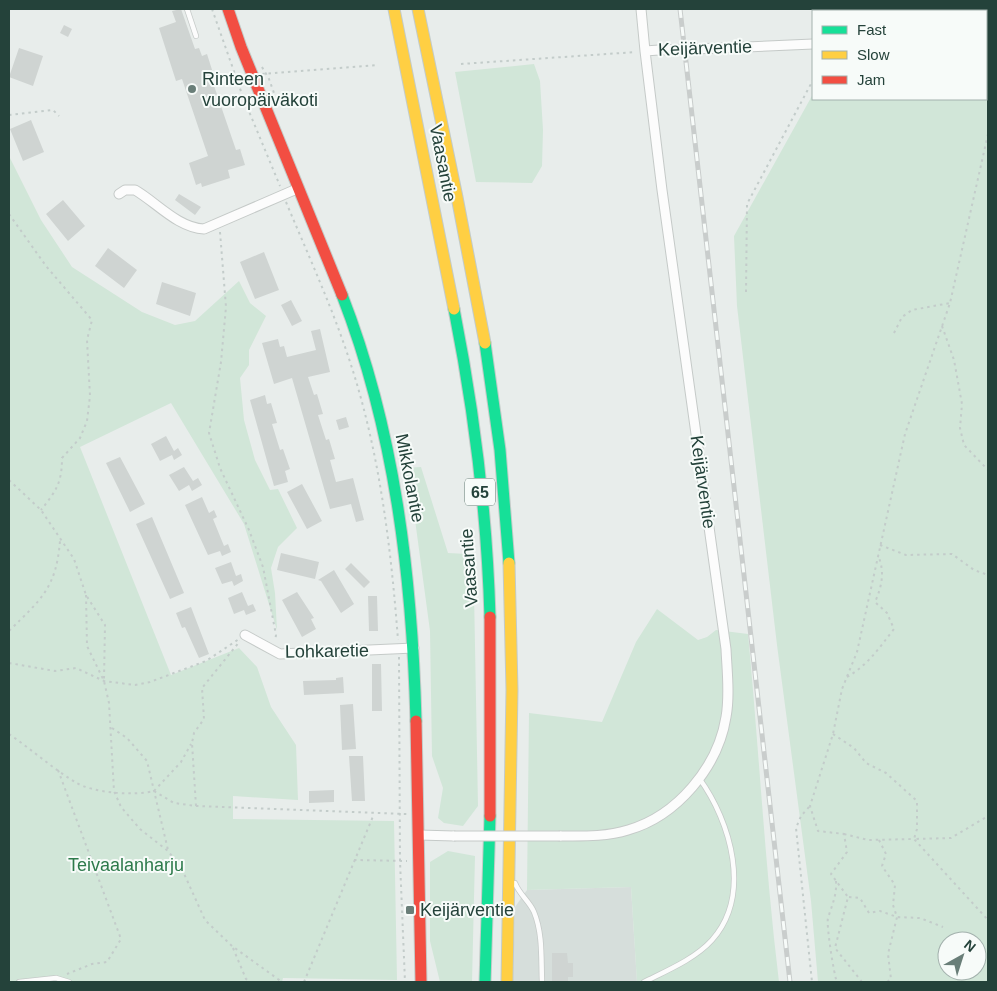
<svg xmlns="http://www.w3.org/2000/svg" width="997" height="991" font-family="Helvetica,sans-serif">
  <rect width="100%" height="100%" fill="#e8edeb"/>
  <path fill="#d6dedb" d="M631,887L637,982H513L515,907L527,890Z"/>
  <path fill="#d1e6d8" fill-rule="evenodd" d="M986,21H988V982H818L811,901L777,645L737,306L734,236L813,94V99H986ZM947,941H977V971H947Z
    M534,64L540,81L543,130L542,166L532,183L476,182L455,72Z
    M9,156L41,220L72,267L142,312L175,325L195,321L239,281L250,303L266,316L249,350V365L240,378L244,420L255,460L270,490L278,489L297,528L278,547L271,568L275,593L277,630L244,524L171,403L80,447L171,675L239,648L257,667L271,707L296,745L298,800L233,796V819L394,821L397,980L283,978L282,982H9Z
    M421,467L448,553L467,554L474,592L478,806L463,826L444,823L438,818L443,788L432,756L430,631L411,490L403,468Z
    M657,609L698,640L707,637L716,630L748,634C759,750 765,867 779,982H637L631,887L527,890L529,713L602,722L636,642Z
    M448,851L475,856L472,982H440L430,941V862Z"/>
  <path fill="#cfd4d2" d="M181,9L195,49L199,48L202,56L207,54L213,73L210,74L236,150L240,149L245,165L228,170L230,178L202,187L201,183L196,185L189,163L208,156L182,79L176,81L159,28L176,22L172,11Z
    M64,25L72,29L68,37L60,33Z
    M19,48L43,56L33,86L9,77Z
    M31,120L44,152L23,161L10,129Z
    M179,194L201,207L195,215L175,200Z
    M63,200L85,226L68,241L46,214Z
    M108,248L137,270L124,288L95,266Z
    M264,252L279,290L255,299L240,262Z
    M162,282L196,293L190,316L156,304Z
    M291,300L302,321L292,326L281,305Z
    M320,329L330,372L308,377L314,395L317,394L323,414L318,415L326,440L329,439L335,459L330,460L336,482L353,478L364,520L356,522L351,504L330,509L292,378L274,384L262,343L278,339L280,347L284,346L287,357L316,350L311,331Z
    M265,395L267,404L271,403L277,423L272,424L280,450L283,449L290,469L285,471L288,482L274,486L250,400Z
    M346,417L349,427L339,430L336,420Z
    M166,436L174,451L178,448L182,455L174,460L172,455L160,461L151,444Z
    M120,457L145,504L130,512L106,463Z
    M184,467L193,481L198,478L202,485L192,491L189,485L179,491L169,475Z
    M302,484L322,521L307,529L287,492Z
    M202,497L209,513L214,510L217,517L213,519L224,546L228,544L231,552L222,556L220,551L208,555L185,505Z
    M152,517L184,593L170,599L136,524Z
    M281,553L319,562L315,579L277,570Z
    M231,562L236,576L241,574L243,581L234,586L232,581L222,584L215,568Z
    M351,563L370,582L364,588L345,569Z
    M334,570L354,604L341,613L321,581L318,580Z
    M242,592L248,606L253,604L256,611L246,615L244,610L234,614L228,598Z
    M297,592L314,618L311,619L316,629L302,637L282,600Z
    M368,596H377L378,631H369Z
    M191,607L209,654L199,658L185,627L182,628L176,613Z
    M372,664H381L382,711H372Z
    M343,677L344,693L304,695L303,681L336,680V678Z
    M353,704L356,749L342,750L340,705Z
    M349,756H363L365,801H352Z
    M334,790V802L309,803V791Z
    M552,953H567L568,963H573V977H568V982H552Z"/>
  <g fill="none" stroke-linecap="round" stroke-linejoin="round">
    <defs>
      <path id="lane" d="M187,9L196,36
        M515,883C519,894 530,902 534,912C543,934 541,959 542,982
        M19,982L56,978L69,982
        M644,982C666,971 695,959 712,940C752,895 731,822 699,778"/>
      <path id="street" d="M641,9L645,51
        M986,34H988
        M722,48L813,44
        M119,194L125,190H135C156,202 178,228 204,229L299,188
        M245,635L280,654L414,648
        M419,835L454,836
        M560,836C582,836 606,837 628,830C677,816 718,767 726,717C730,695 727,671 726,649L662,190L645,51L659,50"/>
      <path id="fast" d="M342,295C395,431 412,576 416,721
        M454,309C474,410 487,514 490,617
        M485,343L500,450L509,563
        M485,982L490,816"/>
      <path id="slow" d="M394,9L454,309
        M418,9L457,197L485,343
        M507,982L512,690L509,563"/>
      <path id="jam" d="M228,9L241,47L342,295
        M416,721L421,982
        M490,816V617"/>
    </defs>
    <use href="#lane" stroke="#c5cac8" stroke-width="6"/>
    <use href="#street" stroke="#c5cac8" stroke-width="11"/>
    <use href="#fast" stroke="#c3cbc8" stroke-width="13"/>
    <use href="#slow" stroke="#c3cbc8" stroke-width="13"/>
    <use href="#jam" stroke="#c3cbc8" stroke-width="13"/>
    <path stroke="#c3ccca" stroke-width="2" stroke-dasharray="2.5 4" stroke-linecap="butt" d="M212,9L243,97L280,186
      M461,64L636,52
      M262,67L269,79L274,93
      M262,74L377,65
      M9,115L53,110L59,116
      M286,202C309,257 334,311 352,368C380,456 391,548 398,640
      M9,214L46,266L92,320L87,340L90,396L87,421L80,438L62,458C62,483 56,491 41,510
      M220,232L226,307L221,362L209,433L220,468L249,530L263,567L276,635L275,641
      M746,292L747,204L813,80
      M942,326L954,360L962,404L960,428L964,445L988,470
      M894,333L902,317L912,310L950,303
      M9,480L41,510L74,559L86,595L105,625L104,679
      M880,545L906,555L952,554L974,570L988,575
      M86,595L87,646L104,681L109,703L114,791L121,807L140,829L168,851L181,867L205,920L232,946L282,982
      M9,631C41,599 56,589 60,541
      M399,657L400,861L405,982
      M9,663L55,671L76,668L104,681L135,685L150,682L206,661L239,639
      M847,677C868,665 879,648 894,629L887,613L875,602C882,586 885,572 878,555
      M112,728L127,738L147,761L168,850
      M9,734C31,749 52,768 75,782C92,793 134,796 154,791L174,803L196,806L407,814
      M833,734L854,748L866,763L886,773L917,801V829L914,839L951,838L988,816
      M58,770L121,939L107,962L92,964L67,974
      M154,791L181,762L191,744
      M196,806L192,743L194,733L204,719L202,688L240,641
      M809,807L801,816L796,828L812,982
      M844,834L868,840L914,839L988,920
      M879,840L886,854L882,866L895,885L893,905L897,917L888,954L891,979L887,982
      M354,860L407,861
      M836,881C837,895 832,905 828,918C826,924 834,976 837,982
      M849,897L860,898L869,913L880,911L897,917L920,918L943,927
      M233,948L246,979L251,982
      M304,982L374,814
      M862,982L835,948L848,897L831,874L847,852L844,834L818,831L810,806L833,734L842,689L857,652L905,434L950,303L988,134"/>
    <use href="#lane" stroke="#fcfcfc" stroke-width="4.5"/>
    <use href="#street" stroke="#fcfcfc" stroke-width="9"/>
    <use href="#fast" stroke="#16e098" stroke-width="11"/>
    <use href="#slow" stroke="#ffcf43" stroke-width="11"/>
    <use href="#jam" stroke="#f24e42" stroke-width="11"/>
    <defs>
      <path id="rail" d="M680,9L790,982"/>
    </defs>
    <use href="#rail" stroke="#c9cdcc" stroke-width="5"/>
    <use href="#rail" stroke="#f7fbf9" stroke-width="3" stroke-dasharray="9" stroke-linecap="butt"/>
    <defs>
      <path id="street-bridge" d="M659,50L722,48
        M454,836H560"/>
    </defs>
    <use href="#street-bridge" stroke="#c5cac8" stroke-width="11" stroke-linecap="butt"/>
    <use href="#street-bridge" stroke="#fcfcfc" stroke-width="9"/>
  </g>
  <g fill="#697e78" stroke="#f7fbf9" stroke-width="2">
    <circle cx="192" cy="89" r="5"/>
    <rect x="405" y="905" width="10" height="10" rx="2.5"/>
  </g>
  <g text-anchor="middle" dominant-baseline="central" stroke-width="4" stroke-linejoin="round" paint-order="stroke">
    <rect fill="#f7fbf9" stroke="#637a73" stroke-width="1" x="465" y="478.5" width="30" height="27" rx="4"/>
    <g font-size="16" font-weight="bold" fill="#24423a">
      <text x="480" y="492">65</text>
    </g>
    <g font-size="18" fill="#24423a" stroke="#f7fbf9">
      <text transform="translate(705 48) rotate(-2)">Keijärventie</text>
      <text transform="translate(443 163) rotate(79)">Vaasantie</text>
      <text transform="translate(410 478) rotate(79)">Mikkolantie</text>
      <text transform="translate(703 482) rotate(82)">Keijärventie</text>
      <text transform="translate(469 568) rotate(-94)">Vaasantie</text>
      <text transform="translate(327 651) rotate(-1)">Lohkaretie</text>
    </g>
    <g font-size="18" fill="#24423a" stroke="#f7fbf9" text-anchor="start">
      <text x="202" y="79">Rinteen<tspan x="202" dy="21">vuoropäiväkoti</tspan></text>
      <text x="420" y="910">Keijärventie</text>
    </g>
    <g font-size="18" fill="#2d7a4b" stroke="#f7fbf9">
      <text x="126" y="865">Teivaalanharju</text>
    </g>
  </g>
  <rect width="997" height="991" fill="none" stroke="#24423a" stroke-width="20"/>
  <rect x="812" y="10" width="175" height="90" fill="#f7fbf9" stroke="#a3b1ad"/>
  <rect x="822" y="26" width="25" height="8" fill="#16e098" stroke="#a3b1ad"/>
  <text x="857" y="35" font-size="15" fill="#24423a">Fast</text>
  <rect x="822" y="51" width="25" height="8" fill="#ffcf43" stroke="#a3b1ad"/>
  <text x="857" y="60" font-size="15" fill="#24423a">Slow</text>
  <rect x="822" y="76" width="25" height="8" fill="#f24e42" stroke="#a3b1ad"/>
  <text x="857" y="85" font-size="15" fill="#24423a">Jam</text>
  <g transform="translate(962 956) rotate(39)"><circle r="24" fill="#f7fbf9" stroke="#a3b1ad"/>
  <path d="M0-4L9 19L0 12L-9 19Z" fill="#697e78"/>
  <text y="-8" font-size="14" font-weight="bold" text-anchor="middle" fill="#24423a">N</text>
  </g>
</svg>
